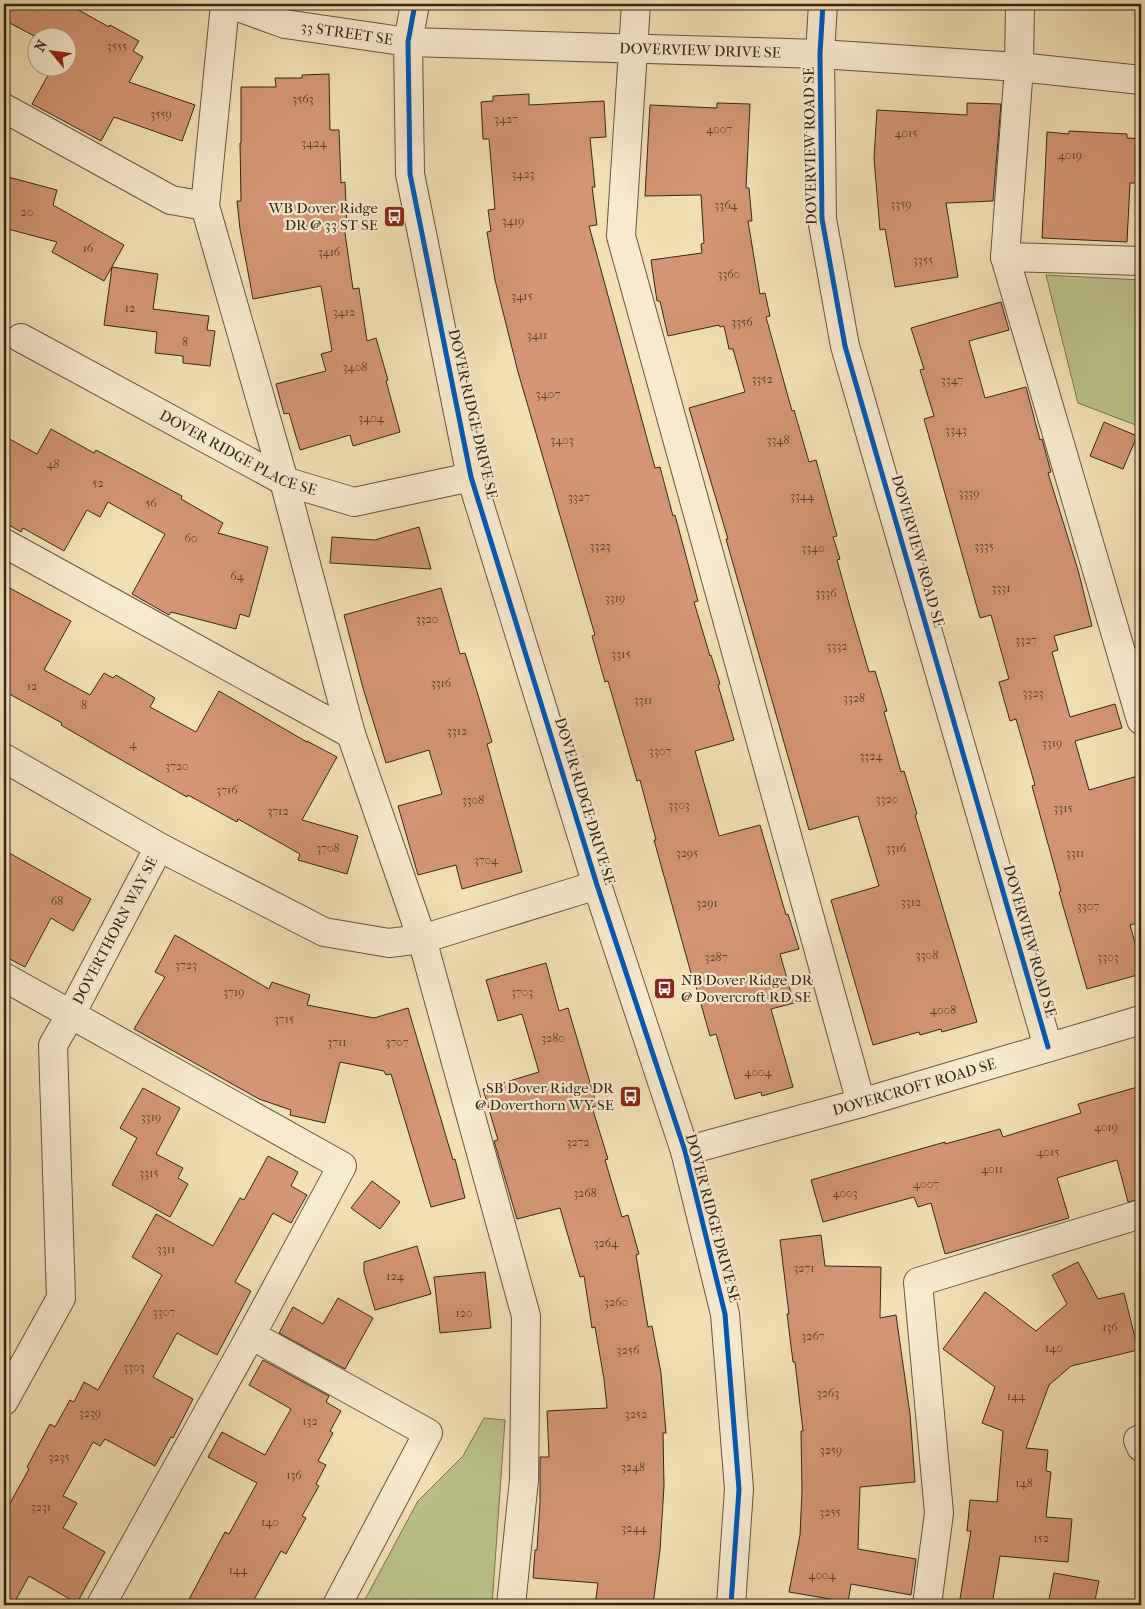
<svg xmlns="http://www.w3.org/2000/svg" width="1145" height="1609" font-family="'IM FELL French Canon',serif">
  <rect width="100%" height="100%" fill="#f2dfb4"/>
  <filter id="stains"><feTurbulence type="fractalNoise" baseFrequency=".004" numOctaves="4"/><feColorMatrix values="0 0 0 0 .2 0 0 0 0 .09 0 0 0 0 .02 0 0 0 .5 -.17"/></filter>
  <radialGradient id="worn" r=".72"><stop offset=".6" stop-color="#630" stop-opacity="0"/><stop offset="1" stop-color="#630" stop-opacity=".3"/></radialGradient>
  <path fill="#bbc18c" stroke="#787454" d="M1046,275L1141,280V427L1078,403Z
    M484,1418L505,1420L492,1605H362L418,1501L463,1456Z"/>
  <path fill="#d39575" stroke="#34261c" d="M4,4H68L109,27L110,25L139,41L133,51L143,57L129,82L195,105L182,141L114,117L101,141L32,104L52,68H68V38H38L4,20Z
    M329,74L330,130H339L341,183L345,182L347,226H344L353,289L359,288L367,341L376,338L388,380L386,381L400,432L353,446L350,435L300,450L289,413L284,414L276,384L326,371L321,354L332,351L321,286L253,299L240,229L237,201H241L240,143H241V87H276L275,78H302V75Z
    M529,94V105L604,101L606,137L590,138L595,187H592L597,225L589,226L655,468L660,467L673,516L675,515L698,601L694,602L710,656L711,655L720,684L718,685L734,740L695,751L719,836L760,825L786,915L788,914L799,949L780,954L794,1003L771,1009L793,1087L762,1096L761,1092L735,1099L716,1034L710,1036L695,983L694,984L654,840H656L640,780L637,781L608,681L605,682L592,636L595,635L518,372L495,280L487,232L491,231L488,210L495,209L489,139H483L481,102L493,101V96Z
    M717,103L750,104L746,188H749L752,221H748L760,294L765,293L770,316L766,317L792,411L794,410L809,462L816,460L837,536L833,537L840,559L837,560L850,607L869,672L875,671L887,711L884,712L901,772L904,771L917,814L915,815L977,1022L942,1032L941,1029L920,1035L919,1032L873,1045L831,900L879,886L858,816L809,830L726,539H728L689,408L745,392L733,349H729L724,326L720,327L719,325L668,336L660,301H657L651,260L702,253L701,244L704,243L701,195L645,196L650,105L717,108Z
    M967,103L1001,104L993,201L946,203L958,277L895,287L885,229L880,230L874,158L877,110L967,115Z
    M1069,131L1127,134V138L1141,139V183H1130L1127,242L1042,238L1047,132L1069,134Z
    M8,177L57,190L53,205L124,245L104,281L52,252L57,242L4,228V195Z
    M112,267L158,274L153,309L209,316L207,330L215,331L210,366L183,363V356L155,353L157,332L104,325Z
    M1001,302L1009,330L969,341L985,398L1026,387L1040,440L1042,439L1051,472L1048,473L1078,570L1092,626L1054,636L1058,650L1052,652L1070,717L1115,704L1122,728L1075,741L1089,790L1141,775V922L1130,925L1141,964V974L1087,989L1059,892L1061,891L1032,786L1035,785L1016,719L1010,721L999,682L1009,679L991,615L980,618L924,419L934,416L920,370L924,369L911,328Z
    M1104,422L1137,436L1123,469L1090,456Z
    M51,429L94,453L96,450L182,496L181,499L223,523L218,533L268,547L249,617L240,614L236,629L171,612L169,615L132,594L165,534L108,502L100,517L87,510L64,551L23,528L21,532L4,522V436L37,454Z
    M419,527L431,569L330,563L332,537L375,540Z
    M4,585L71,621L44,670L90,695L104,673L113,678L116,675L155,698L150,707L196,732L219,691L307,742V741L337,757L302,820L358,836L347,874L298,860L300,854L238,819L237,822L188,795L187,797L109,753L61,725L62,723L4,691Z
    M441,588L460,654L465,653L478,695L492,742L487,744L522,872L462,889L456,865L418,875L398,806L442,794L429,750L386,763L363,688L344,615Z
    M4,850L91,899L73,931L51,918L25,967L4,956Z
    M175,935L269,989L272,982L310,995L307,1005L374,1018L408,1008L453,1160L455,1159L465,1198L431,1207L391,1074L386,1075L384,1071L340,1062L325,1123L290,1115L291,1110L259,1099L134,1029L165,977L155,972Z
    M546,963L559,1011L568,1008L597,1106L592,1107L608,1159L605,1160L622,1217L628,1215L639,1254L636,1255L648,1327L652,1326L661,1373L666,1433H663L664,1486L660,1550L653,1605H595L598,1583L533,1578L535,1550H537L540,1503V1457H549L547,1411L607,1408L604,1379L595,1327L592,1328L584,1276L580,1277L560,1208L517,1219L494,1141L498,1140L483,1089L539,1072L522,1014L498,1021L486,980Z
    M1141,1086V1199L1128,1202L1117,1160L1057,1178L1069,1218L945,1254L931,1203L918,1207L914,1197L823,1222L811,1180L945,1142V1144L1000,1129L1003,1137L1081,1113L1078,1104Z
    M143,1088L180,1108L156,1154L183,1168L178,1178L188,1184L170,1217L112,1185L137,1138L120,1128Z
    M268,1156L298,1172L291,1186L307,1195L291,1223L273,1213L235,1282L251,1291L217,1355L177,1333L153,1377L193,1399L173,1438L171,1437L155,1466L105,1439L100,1446L93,1442L63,1496L77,1503L63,1528L105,1552L77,1603L29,1576L13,1605H4V1514L29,1469L27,1467L50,1424L55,1427L70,1400L74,1402L84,1382L98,1390L162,1275L132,1257L156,1214L213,1246L240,1198L244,1200Z
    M372,1181L400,1202L380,1229L351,1208Z
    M821,1235L825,1266L881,1267L880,1318L896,1315L910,1414L915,1482L860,1487L858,1549L916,1559L911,1595L851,1584L848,1602L789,1592L800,1535L802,1491L801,1431H803L795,1362H793L787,1314H789L780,1240Z
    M417,1246L431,1294L375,1310L364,1272V1262Z
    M1078,1262L1098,1299L1124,1293L1138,1350L1071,1366L1049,1385L1026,1448L1048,1450L1046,1471L1051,1472L1046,1517L1072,1519L1068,1562L1000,1556L992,1605H959L971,1531H967L970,1500L997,1502L1003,1431L982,1423L995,1387L943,1349L985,1292L1036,1331L1067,1304L1052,1275Z
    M485,1272L491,1328L440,1333L434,1277Z
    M338,1298L373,1318L345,1369L279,1333L293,1307L323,1324Z
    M263,1360L329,1396L326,1402L341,1411L330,1431L333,1433L318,1461L326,1465L316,1484L319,1486L302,1516L306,1518L286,1554L281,1551L251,1605H186L225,1532L229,1534L257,1483L208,1457L222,1432L265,1455L291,1409L249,1385Z
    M1054,1573L1099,1581L1094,1605H1048Z"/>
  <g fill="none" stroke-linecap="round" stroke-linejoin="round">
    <defs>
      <g id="minor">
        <path d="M225,4L205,206L284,481L351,734L422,939L526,1316L524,1480L511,1605"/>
        <path id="s1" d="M230,4L285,24L408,42L820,54L1019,67L1141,80"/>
        <path d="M415,4L408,42L410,174L471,477L597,885L685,1151L725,1314L739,1489L731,1605"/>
        <path d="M636,4L621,236L861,1103"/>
        <path d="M823,4L820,54L822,219L845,346L1048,1047"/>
        <path d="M1020,4L1019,67L1005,257L1141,720"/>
        <path d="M4,108L171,200L205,206"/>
        <path d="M1005,257L1141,261"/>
        <path id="s2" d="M21,338L284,481L354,502L471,477"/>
        <path d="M4,543L351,734"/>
        <path d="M4,758L159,847"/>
        <path d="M4,977L342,1166L251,1335L101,1605"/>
        <path id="s3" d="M685,1151L861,1103L1141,1020"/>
        <path d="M251,1335L428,1433L337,1605"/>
        <path id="s4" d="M4,1401L61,1298L53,1045L71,1014L159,847L324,932L389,943L422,939L597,885"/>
        <path d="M1138,1440L1141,1447"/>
        <path d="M927,1605L939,1513L918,1282L1141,1214"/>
      </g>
    </defs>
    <use href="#minor" stroke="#645442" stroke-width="30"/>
    <use href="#minor" stroke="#f7eace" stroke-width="28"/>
    <defs>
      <path id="cycleway" d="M415,4L408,42L410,174L471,477L597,885L685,1151L725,1314L739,1489L731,1605
        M823,4L820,54L822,219L845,346L1048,1047"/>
    </defs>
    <use href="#cycleway" stroke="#f7eace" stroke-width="8"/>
    <use href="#cycleway" stroke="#0057b8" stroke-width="5"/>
  </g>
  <defs>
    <symbol id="bus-square" viewBox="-11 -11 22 22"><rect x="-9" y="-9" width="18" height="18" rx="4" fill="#8f2418" stroke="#f7eace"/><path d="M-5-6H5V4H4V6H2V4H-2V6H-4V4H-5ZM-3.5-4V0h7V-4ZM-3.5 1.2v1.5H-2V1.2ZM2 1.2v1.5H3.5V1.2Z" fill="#fff"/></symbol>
  </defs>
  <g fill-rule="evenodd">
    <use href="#bus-square" x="382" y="204" width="25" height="25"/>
    <use href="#bus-square" x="652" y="976" width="25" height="25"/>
    <use href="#bus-square" x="618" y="1084" width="25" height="25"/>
  </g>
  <g text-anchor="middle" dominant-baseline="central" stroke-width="4.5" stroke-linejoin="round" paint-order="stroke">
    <g font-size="12" fill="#5c4232">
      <text x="117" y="46">3555</text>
      <text x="303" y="99">3563</text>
      <text x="161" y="114">3559</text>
      <text x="506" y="119">3427</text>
      <text x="719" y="129">4007</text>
      <text x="906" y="133">4015</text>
      <text x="314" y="143">3424</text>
      <text x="1070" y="155">4019</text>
      <text x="523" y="174">3423</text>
      <text x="901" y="204">3359</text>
      <text x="726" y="205">3364</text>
      <text x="27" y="212">20</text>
      <text x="513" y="221">3419</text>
      <text x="88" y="248">16</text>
      <text x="329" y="252">3416</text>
      <text x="923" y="260">3355</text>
      <text x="729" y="274">3360</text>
      <text x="522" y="296">3415</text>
      <text x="130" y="308">12</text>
      <text x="344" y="312">3412</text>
      <text x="742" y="322">3356</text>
      <text x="537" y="335">3411</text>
      <text x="185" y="342">8</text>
      <text x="355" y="367">3408</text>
      <text x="762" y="379">3352</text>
      <text x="952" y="380">3347</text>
      <text x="548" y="394">3407</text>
      <text x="371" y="418">3404</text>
      <text x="956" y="430">3343</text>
      <text x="562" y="440">3403</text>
      <text x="778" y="440">3348</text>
      <text x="53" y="464">48</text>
      <text x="98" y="483">52</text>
      <text x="969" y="493">3339</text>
      <text x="802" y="496">3344</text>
      <text x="579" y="497">3327</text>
      <text x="151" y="503">56</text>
      <text x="191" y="538">60</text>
      <text x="600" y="546">3323</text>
      <text x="984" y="546">3335</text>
      <text x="813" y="548">3340</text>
      <text x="237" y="576">64</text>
      <text x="1001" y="588">3331</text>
      <text x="826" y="593">3336</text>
      <text x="615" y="598">3319</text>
      <text x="427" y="619">3320</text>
      <text x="1026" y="640">3327</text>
      <text x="837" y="646">3332</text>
      <text x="621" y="654">3315</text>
      <text x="441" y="683">3316</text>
      <text x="32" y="686">12</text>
      <text x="1033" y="693">3323</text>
      <text x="854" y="698">3328</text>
      <text x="643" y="700">3311</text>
      <text x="84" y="705">8</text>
      <text x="457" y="731">3312</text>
      <text x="1052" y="743">3319</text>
      <text x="133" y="744">4</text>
      <text x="660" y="751">3307</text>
      <text x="871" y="756">3324</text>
      <text x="177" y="766">3720</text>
      <text x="227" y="790">3716</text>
      <text x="887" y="799">3320</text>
      <text x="473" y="800">3308</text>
      <text x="679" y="805">3303</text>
      <text x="1063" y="808">3315</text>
      <text x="278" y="811">3712</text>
      <text x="328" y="848">3708</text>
      <text x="896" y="848">3316</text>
      <text x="687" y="853">3295</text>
      <text x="1075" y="853">3311</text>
      <text x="486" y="860">3704</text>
      <text x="57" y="901">68</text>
      <text x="911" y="902">3312</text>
      <text x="707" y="903">3291</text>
      <text x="1088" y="906">3307</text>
      <text x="927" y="955">3308</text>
      <text x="716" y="957">3287</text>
      <text x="1108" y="957">3303</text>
      <text x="186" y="965">3723</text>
      <text x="234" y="992">3719</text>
      <text x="522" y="992">3703</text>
      <text x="943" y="1010">4008</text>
      <text x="284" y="1019">3715</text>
      <text x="553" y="1038">3280</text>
      <text x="337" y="1042">3711</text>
      <text x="397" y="1042">3707</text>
      <text x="758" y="1072">4004</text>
      <text x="151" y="1117">3319</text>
      <text x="1106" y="1127">4019</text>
      <text x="578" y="1142">3272</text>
      <text x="1048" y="1152">4015</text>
      <text x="992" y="1169">4011</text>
      <text x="149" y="1173">3315</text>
      <text x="926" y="1184">4007</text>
      <text x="585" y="1193">3268</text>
      <text x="845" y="1193">4003</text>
      <text x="606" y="1243">3264</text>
      <text x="166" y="1249">3311</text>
      <text x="804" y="1268">3271</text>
      <text x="395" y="1276">124</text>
      <text x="616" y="1302">3260</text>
      <text x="164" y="1312">3307</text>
      <text x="464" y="1313">120</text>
      <text x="1110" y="1327">136</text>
      <text x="813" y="1336">3267</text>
      <text x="1054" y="1348">140</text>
      <text x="628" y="1350">3256</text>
      <text x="134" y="1367">3303</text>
      <text x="828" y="1393">3263</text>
      <text x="1016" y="1396">144</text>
      <text x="90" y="1413">3239</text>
      <text x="636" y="1414">3252</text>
      <text x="310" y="1421">132</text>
      <text x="831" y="1450">3259</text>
      <text x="59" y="1457">3235</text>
      <text x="633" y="1467">3248</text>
      <text x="294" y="1475">136</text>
      <text x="1024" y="1483">148</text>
      <text x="41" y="1507">3231</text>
      <text x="830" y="1512">3255</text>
      <text x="270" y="1522">140</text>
      <text x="634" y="1528">3244</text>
      <text x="1041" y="1538">152</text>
      <text x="238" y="1570">144</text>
      <text x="822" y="1575">4004</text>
    </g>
    <g font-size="15" fill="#34261c" stroke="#f7eace">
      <text stroke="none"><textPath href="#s1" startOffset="121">33 STREET SE</textPath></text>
      <text stroke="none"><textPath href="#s1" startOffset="475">DOVERVIEW DRIVE SE</textPath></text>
      <text transform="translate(810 146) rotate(-91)">DOVERVIEW ROAD SE</text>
      <text transform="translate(473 414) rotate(77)">DOVER RIDGE DRIVE SE</text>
      <text stroke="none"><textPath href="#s2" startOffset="246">DOVER RIDGE PLACE SE</textPath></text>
      <text transform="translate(918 551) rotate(74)">DOVERVIEW ROAD SE</text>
      <text transform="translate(585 801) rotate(73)">DOVER RIDGE DRIVE SE</text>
      <text stroke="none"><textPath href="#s4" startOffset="501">DOVERTHORN WAY SE</textPath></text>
      <text transform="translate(1030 941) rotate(74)">DOVERVIEW ROAD SE</text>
      <text stroke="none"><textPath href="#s3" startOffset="238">DOVERCROFT ROAD SE</textPath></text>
      <text transform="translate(713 1218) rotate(75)">DOVER RIDGE DRIVE SE</text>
    </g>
    <g font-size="15" fill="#34261c" stroke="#f7eace" text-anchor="end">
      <text x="378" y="208">WB Dover Ridge<tspan x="378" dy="17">DR @ 33 ST SE</tspan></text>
      <text x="681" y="980" text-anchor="start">NB Dover Ridge DR<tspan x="681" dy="17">@ Dovercroft RD SE</tspan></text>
      <text x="614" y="1088">SB Dover Ridge DR<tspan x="614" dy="17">@ Doverthorn WY SE</tspan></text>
    </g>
  </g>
  <rect width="1145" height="1609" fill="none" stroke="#f2dfb4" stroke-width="20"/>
  <rect x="5" y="5" width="1135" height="1599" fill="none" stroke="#34261c" stroke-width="2.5"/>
  <rect x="10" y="10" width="1125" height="1589" fill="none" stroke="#34261c"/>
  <g transform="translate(52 52) rotate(299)"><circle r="24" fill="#f7eace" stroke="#a99c87"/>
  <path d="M0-4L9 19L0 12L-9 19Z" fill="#8f2418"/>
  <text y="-8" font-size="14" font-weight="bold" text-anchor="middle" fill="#34261c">N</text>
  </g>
  <rect width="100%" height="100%" filter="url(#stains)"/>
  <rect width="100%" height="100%" fill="url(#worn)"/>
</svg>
